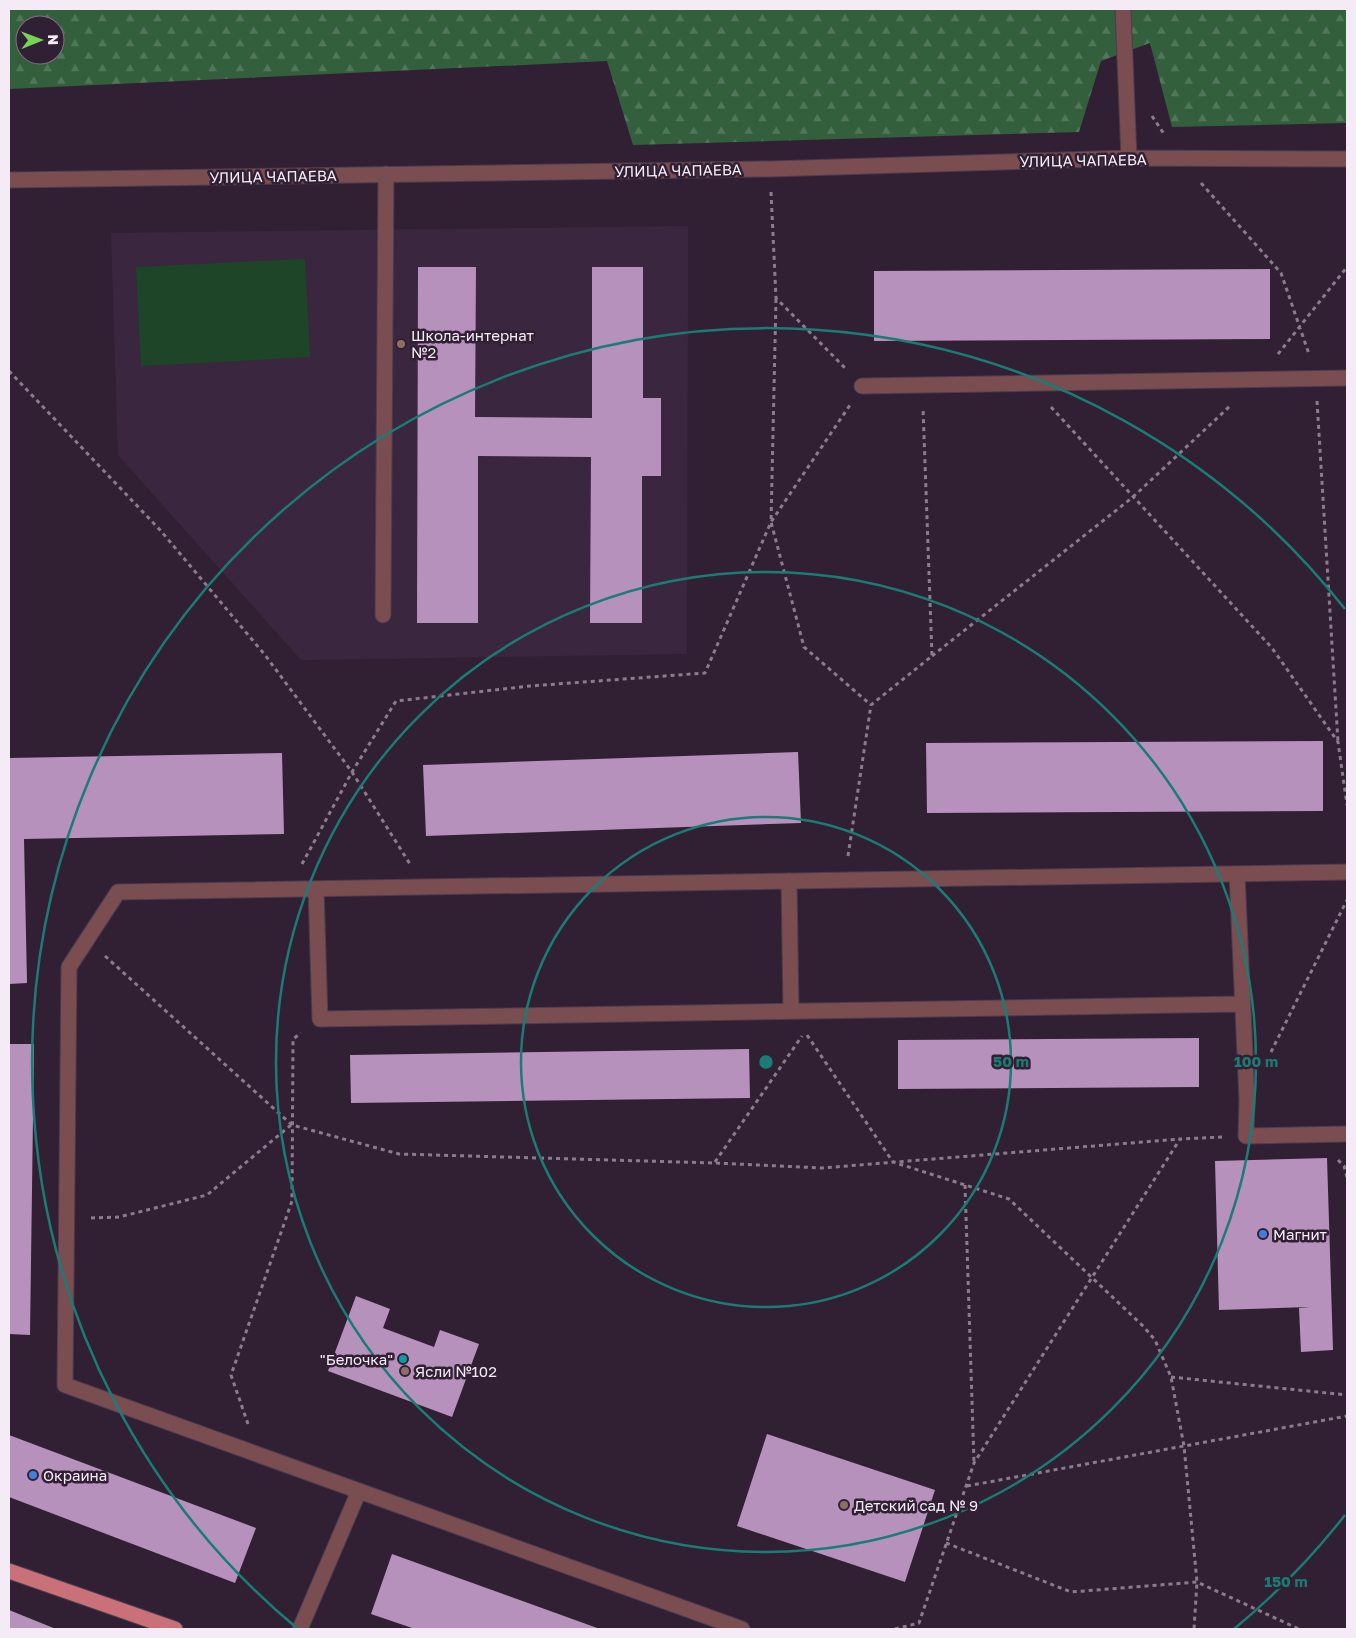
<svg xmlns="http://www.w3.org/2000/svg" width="1356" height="1638" font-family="'Golos Text',sans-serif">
  <defs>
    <pattern id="forest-firs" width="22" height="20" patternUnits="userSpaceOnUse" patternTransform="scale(1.25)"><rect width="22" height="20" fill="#335f3d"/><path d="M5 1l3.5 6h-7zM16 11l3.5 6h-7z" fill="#51765a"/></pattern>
  </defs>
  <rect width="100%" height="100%" fill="#312033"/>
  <path fill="#3b263f" d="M688,226L687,654L301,660L118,455L111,233Z"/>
  <path fill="url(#forest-firs)" fill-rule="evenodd" d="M9,9H1347V123L1172,127L1150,43L1101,61L1079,132L633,145L607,61L9,89ZM25,25H55V55H25Z"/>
  <path fill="#1f4528" d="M305,259L310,357L141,366L136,267Z"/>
  <path fill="#b691bc" d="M418,267H476L475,417L592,418V267H643V398H661V476H642V623H590L591,457L478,456V623H417Z
    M1270,269V339L874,341V271Z
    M1323,741V811L927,813L926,743Z
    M798,752L801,823L426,836L423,765Z
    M282,753L284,834L24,839L27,983L9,984V758Z
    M1199,1038V1087L898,1089V1040Z
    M9,1044H34L30,1335L9,1334Z
    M749,1049L750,1098L351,1103L350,1055Z
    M1327,1158L1333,1350L1301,1352L1299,1308L1309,1307L1219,1310L1215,1161Z
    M356,1296L390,1309L383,1328L434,1347L440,1330L479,1344L452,1417L328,1371Z
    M767,1434L935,1490L905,1582L737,1526Z
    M9,1435L256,1528L235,1583L9,1497Z
    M392,1554L600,1629H415L371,1614Z
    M9,1610L56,1629H9Z"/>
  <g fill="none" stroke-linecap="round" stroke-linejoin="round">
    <defs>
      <path id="minor" d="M1123,9L1129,158
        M9,180L770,169L1129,158L1347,159
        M862,386L1347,378
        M383,615L386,174
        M1237,874L1247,1100L1246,1136L1347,1134
        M789,881L791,1011
        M316,889L320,1019L1242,1004
        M300,1629L359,1491
        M742,1629L65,1385L69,967L118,892L1347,872"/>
      <path id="major" d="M9,1571L175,1629"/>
    </defs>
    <use href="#minor" stroke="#4c3c4e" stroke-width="17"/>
    <use href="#major" stroke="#4c3c4e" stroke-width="17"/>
    <path stroke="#8a7c8c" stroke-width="3" stroke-dasharray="4 4" stroke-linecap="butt" d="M1152,116L1164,134
      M1201,183L1281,273L1309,354
      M771,192L776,298L846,369
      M776,299L771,522L804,647L871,705
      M1278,354L1347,267
      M9,371L161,531L265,655L352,772L410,864
      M1317,401L1338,742
      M1051,407L1272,648L1338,742L1347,805
      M932,656L1133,497L1230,406
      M848,856L871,705L932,656L923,408
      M302,864L352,772L396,701L530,686L705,673L771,522L850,405
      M105,956L292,1125L399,1154L715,1163L822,1168L1180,1139
      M807,1035L893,1162L1009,1199L1144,1327L1155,1340L1171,1377L1184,1446L1197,1582L1194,1629
      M1271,1052L1347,900
      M1338,1160L1344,1166L1347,1177
      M715,1162L802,1036
      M965,1185L974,1463
      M91,1218L119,1217L207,1195L291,1125
      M1171,1377L1347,1395
      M248,1424L231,1375L292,1201L293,1039L301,1033
      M967,1486L1347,1416
      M946,1543L1071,1592L1197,1582L1299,1629
      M895,1629L919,1623L974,1463L1180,1139L1222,1137"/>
    <use href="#minor" stroke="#7a4d51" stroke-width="15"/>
    <use href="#major" stroke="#ca7079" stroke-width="15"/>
  </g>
  <g fill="none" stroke="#1a7c75" stroke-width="2.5">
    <circle cx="766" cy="1062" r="245"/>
    <circle cx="766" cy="1062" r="490"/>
    <path d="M1345 1515A735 735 0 0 1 1234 1629M298 1629A735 735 0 1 1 1345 609"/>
  </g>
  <g fill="#8d6e63" stroke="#312033" stroke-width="2">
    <circle cx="401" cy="344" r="5"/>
    <circle cx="405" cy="1371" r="5"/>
    <circle cx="844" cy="1505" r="5"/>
  </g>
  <g fill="#3f7fe0" stroke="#312033" stroke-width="2">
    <circle cx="1263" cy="1234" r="5"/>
    <circle cx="33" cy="1475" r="5"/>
  </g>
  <circle fill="#0f9aa8" stroke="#312033" stroke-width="2" cx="403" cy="1359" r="5"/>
  <g text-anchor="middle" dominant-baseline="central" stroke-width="5" stroke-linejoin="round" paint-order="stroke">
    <g font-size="15" fill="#f5ebf7" stroke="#312033">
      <text transform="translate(1083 160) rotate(-1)">УЛИЦА ЧАПАЕВА</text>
      <text transform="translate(678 170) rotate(-1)">УЛИЦА ЧАПАЕВА</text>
      <text transform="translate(273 176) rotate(-1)">УЛИЦА ЧАПАЕВА</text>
    </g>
    <g font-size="15" fill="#f5ebf7" stroke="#312033" text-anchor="start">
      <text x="411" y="335">Школа-интернат<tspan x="411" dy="17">№2</tspan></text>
      <text x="1273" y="1234">Магнит</text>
      <text x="393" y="1359" text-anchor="end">"Белочка"</text>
      <text x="415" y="1371">Ясли №102</text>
      <text x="43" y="1475">Окраина</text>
      <text x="854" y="1505">Детский сад № 9</text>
    </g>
  </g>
  <circle cx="766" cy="1062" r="8" fill="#1a7c75" stroke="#312033" stroke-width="2.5"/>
  <g font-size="15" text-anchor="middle" font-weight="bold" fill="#1a7c75" stroke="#312033" stroke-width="5" stroke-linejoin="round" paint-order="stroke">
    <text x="1011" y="1067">50 m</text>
    <text x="1256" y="1067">100 m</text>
    <text x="1286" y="1587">150 m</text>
  </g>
  <rect width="1356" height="1638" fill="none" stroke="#f5ebf7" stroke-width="20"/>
  <g transform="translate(40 40) rotate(89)"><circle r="24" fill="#312033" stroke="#7f7181"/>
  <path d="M0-4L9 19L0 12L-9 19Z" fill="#79d157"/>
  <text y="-8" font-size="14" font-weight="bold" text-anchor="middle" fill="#f5ebf7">N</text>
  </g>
</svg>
